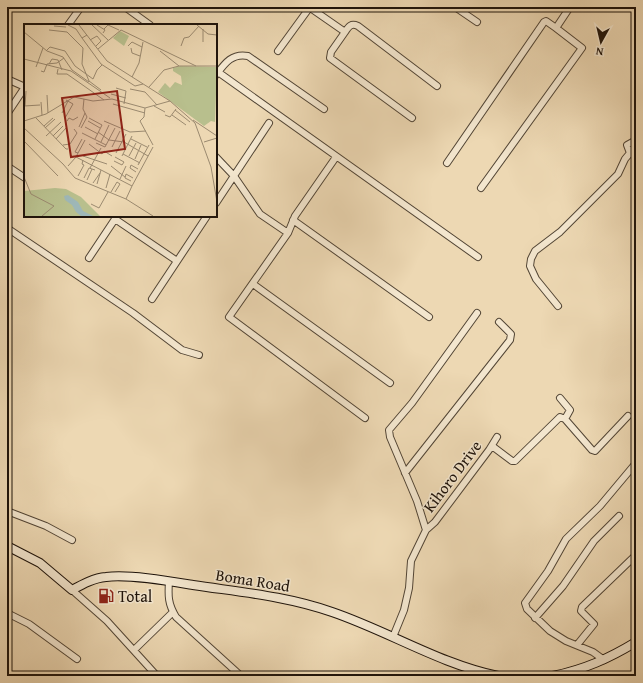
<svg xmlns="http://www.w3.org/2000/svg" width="643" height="683" font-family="'Gentium Book Plus',serif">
  <rect width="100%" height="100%" fill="#edd8b3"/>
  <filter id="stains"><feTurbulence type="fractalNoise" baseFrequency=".005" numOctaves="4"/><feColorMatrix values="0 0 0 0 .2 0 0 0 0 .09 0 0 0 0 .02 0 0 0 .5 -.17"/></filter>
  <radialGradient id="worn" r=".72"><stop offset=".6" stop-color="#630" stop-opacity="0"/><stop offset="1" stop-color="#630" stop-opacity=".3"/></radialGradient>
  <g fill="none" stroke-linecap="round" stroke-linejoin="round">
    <defs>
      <path id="street" d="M125,7L150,25
        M309,7L345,32L331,52L330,58L412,118
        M455,7L477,22
        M68,25L81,7
        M345,32C349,26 351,23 358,26L437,86
        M278,51L310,7
        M218,72L478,257
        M216,75C225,63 232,53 248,56L324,109
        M7,79L25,87
        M7,114L25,87
        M216,157L234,176L260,214L288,233
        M336,157L295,216L288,233L229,317L365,418
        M447,163L544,22L546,21L556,28
        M7,166L25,178
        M481,188L582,48L556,28L570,7
        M216,203L269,123
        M115,219L177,261
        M293,220L429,317
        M7,228L133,313L182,350L199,355
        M89,258L117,216
        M253,284L390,383
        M152,299L207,216
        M558,306L536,279L530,266L531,259L535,251L560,232L618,174L625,159L630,153L627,145L636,140
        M560,398L570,410L565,419
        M492,446L512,461H515L560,417L565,419L592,450L595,451L628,416
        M405,473L510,340L511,334L499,322
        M7,511L46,526L72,540
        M426,530L435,522L489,450L497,437
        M169,581C168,596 168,604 176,617L241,676
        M72,590L107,621L157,676
        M7,613L29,624L77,659
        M535,618L563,586L594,541L619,516
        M393,637L404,610L409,588L411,561L426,530L417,501L390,437L389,430L412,403L477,313
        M577,645L594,624L581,611L582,607L636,555
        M134,650L173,612
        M604,660L593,652L566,641L550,631L527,609L525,603L548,571L566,539L600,506L636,463"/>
      <path id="secondary" d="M7,546L40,563L72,590C83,584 94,578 106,577C129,574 169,581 193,585C239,592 287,596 332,612C388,631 440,664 498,676
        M553,676C585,669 608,659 636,642"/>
    </defs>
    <use href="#street" stroke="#524535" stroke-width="8"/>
    <use href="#secondary" stroke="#1f140b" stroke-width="10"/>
    <use href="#street" stroke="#f3e6ce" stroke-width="6"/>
    <use href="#secondary" stroke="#f3e6ce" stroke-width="8"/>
  </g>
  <defs>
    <symbol id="fuel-bare" viewBox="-9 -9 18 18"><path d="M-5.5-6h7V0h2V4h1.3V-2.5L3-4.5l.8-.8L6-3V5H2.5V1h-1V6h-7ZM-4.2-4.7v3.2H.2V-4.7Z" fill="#8f2418" stroke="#f3e6ce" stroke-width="2.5" paint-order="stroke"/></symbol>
  </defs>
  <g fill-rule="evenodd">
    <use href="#fuel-bare" x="95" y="585" width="22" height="22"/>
  </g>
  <g text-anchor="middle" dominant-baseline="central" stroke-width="3" stroke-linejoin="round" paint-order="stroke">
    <g font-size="16" fill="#1f140b" stroke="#f3e6ce">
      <text transform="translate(452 476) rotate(-53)">Kihoro Drive</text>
      <text transform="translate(253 580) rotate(9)">Boma Road</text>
    </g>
    <g font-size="16" fill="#1f140b" stroke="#f3e6ce" text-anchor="start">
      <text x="118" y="596">Total</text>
    </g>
  </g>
  <g transform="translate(24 24)">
    <rect width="193" height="193" fill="#edd8b3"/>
    <path d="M96,7L105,12L100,22L89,14ZM156,42L193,43L191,98L187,97L180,102L134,68L141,59L146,64L151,58L158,61L157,52L149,47V44ZM31,164L42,165L57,173L76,192H0V167Z" fill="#b8bf8d"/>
    <path d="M44,171L54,178L59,187L69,192H57L52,188L48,181L41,176L40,172Z" fill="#9eb7b7"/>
    <path fill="none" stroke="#9b8a70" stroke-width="1" d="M44,1L52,5L58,14M55,1L83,37L146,77L171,99L187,143L193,178M68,1L84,16M73,1L81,6L79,9M173,1L184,10L193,11M30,2L42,3M80,5L84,1L95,6M25,6L43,8M0,8L23,27L39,33L48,46L65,58M43,8L59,24L58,40L65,57L77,66M63,11L58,14L77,40L111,62L119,60M66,16L73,12L77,17L72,22M179,18V5M104,22L108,18L118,23M157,22L160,14L165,13L175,2M107,24L108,29L116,32M74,25L97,6L172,42M22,27L26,23L41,27L51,42L69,55L73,46L78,41M136,27L155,42M0,35L47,47L86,74M25,40L28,35L34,36L38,46M12,43L19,24M34,45L33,50H43L80,76M17,47L20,48L23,40L33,39L40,34M108,53L115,39L119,18M125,63L140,46L155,42H193M92,64L102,67L100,80M106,65L121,68L133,81M87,70L102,74M23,71L24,89M17,78L18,91M89,80L121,89M0,82L16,81M1,82L2,67M130,82L141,88M121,84L120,93L116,97L129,121M151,86L166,98M38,89L44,77M141,91L146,93L152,85M148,91L162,101M12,94L42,125H44M41,94L49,80L42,76M65,94L78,101L71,115M169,96L193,112M0,97L22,90L50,73L69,77L88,75L121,84L146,77M43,97L45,94L49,96L54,93M64,97L76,104M80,97L106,108L122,107M20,102L29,94M55,103L61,89M61,103L74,110M0,104L39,140L51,154L102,175L129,192M21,104L31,95M57,104L63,93L59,85L60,75M74,108L85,116L100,118L124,132M58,109L82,121M22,112L37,98M29,112L39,102M32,115L42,104M107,115L123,123M0,117L34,152M77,118L85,101M180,118L193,114M72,119L81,123L91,104M65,120L78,130L80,127L88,132M39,121L46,120L53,109L50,105M88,123L96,107M54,129L61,116M92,129L102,110M99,130L116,139M59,132L83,140M98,132L108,112M105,132L112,119M52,133L108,162L102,175M111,135L117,121M90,137L98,141L100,138L91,133M114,141L125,121M44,142L52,133L54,129L51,128L58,115M87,142L101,153M66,144L77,124M112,148L106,144L107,141L114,145M54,152L60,141L58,140L59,136M0,153L7,170L30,182L18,192M60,154L65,144L71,146M96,155L102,142M63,156L68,145M107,157L101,154L102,150L109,154M69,159L76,149M73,160L77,146M108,162L129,123M82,164L86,150M87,168L93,158L96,160L91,168M67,180L75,184L84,168"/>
    <path fill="#8f2418" fill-opacity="0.15" stroke="#8f2418" stroke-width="2" d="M93,67L101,125L47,133L38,74Z"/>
    <rect width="193" height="193" fill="none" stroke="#1f140b" stroke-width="2"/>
  </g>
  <rect width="643" height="683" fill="none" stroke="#edd8b3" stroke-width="24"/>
  <rect x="8" y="8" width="627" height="667" fill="none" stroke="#1f140b" stroke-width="2"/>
  <rect x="12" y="12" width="619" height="659" fill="none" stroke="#1f140b"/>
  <g transform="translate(601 42) rotate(188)" stroke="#f3e6ce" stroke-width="3" paint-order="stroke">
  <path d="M0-3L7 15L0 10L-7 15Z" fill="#1f140b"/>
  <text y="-6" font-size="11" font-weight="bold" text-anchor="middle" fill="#1f140b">N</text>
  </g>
  <rect width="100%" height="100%" filter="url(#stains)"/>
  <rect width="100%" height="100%" fill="url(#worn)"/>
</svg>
